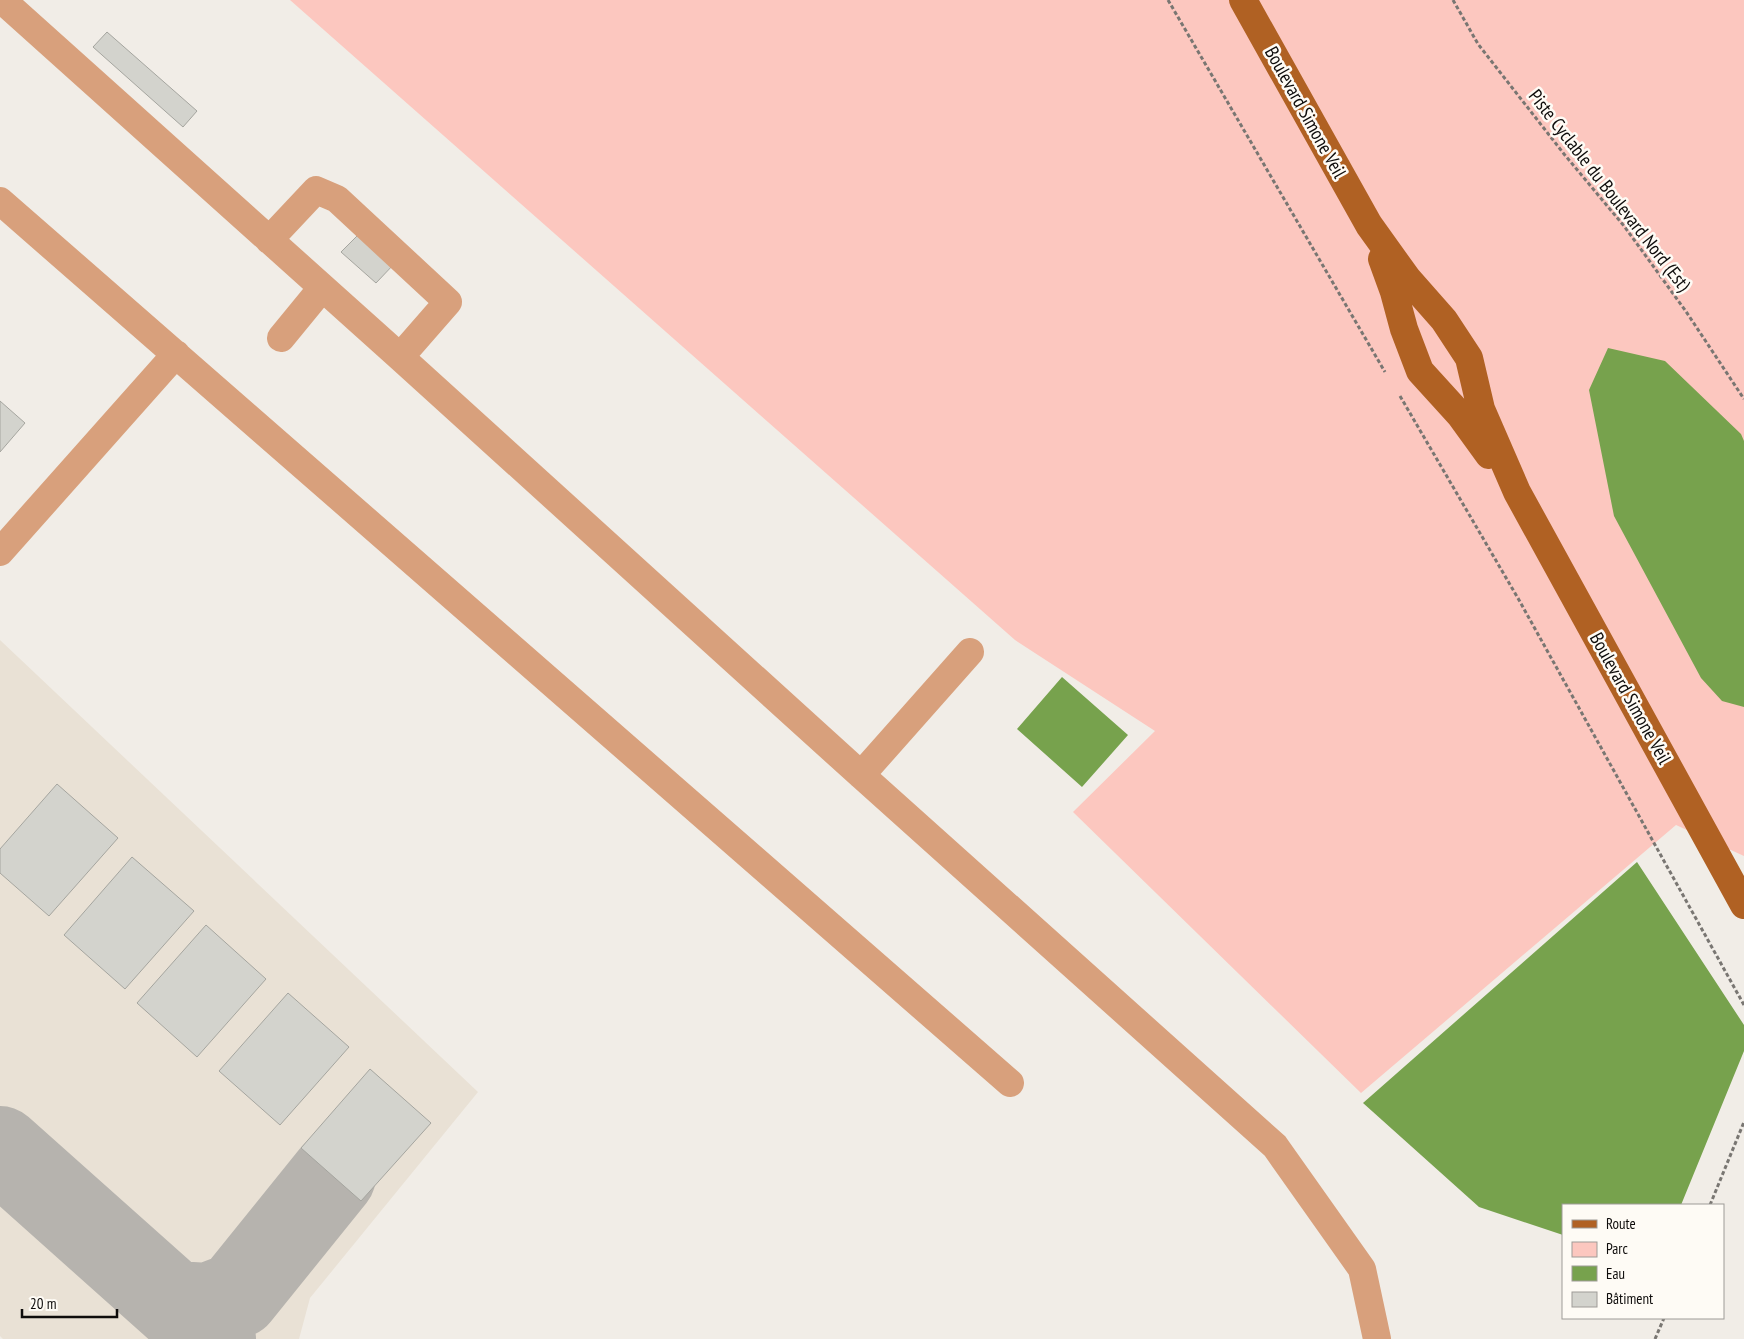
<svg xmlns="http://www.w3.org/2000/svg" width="1744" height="1339" font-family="'PT Sans Narrow',sans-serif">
  <rect width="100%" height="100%" fill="#f1ede7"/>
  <path fill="#e9e1d5" d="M0,640L478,1092L310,1298L299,1339H3L0,1336Z"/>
  <path fill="#fcc7bf" d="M290,0H1744V856L1676,825L1361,1093L1073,812L1155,731L1015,640Z"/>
  <path fill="#77a24d" d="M1608,348L1665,361L1741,434L1744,441V707L1722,701L1701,678L1614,516L1589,390Z
    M1062,677L1128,735L1082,787L1017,729Z
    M1637,862L1744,1025V1051L1681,1205H1563V1235L1479,1207L1363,1103Z"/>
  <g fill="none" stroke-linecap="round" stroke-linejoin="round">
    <path stroke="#b6b3ae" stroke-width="86" d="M0,1149L213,1339
      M174,1304L208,1306L237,1295L333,1176"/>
  </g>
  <path fill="#d3d3cd" stroke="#a5a59f" d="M107,32L197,111L183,127L93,47Z
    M361,232L395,263L376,283L341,252Z
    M0,401L25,423L0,452Z
    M57,784L118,838L49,916L0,873V849Z
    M132,857L194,911L125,989L64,935Z
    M206,925L266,979L197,1057L137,1003Z
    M288,993L349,1047L280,1125L219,1071Z
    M370,1069L431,1123L361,1201L301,1148Z"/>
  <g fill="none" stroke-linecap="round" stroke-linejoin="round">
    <path stroke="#797672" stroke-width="3" stroke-dasharray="4 2.5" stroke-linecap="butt" d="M1168,0L1385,372
      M1453,0L1478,44L1564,154L1624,226L1685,310L1744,399
      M1400,396L1519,600L1744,1005
      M1710,1205L1744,1122
      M1655,1339L1664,1318"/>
    <path stroke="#d8a07c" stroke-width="28" d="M2,0L400,357L861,775L1275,1146L1362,1269L1377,1339
      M0,201L1010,1083
      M269,240L316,190L337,199L448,302L400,357
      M281,338L322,288
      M0,552L176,354
      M861,775L970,652"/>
    <path stroke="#b06123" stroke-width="28" d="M1243,0L1369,225L1407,278L1444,320L1469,358L1481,409L1517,492L1744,905
      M1382,259L1394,292L1404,329L1420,371L1460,415L1489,455"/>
  </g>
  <g text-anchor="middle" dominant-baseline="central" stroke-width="5" stroke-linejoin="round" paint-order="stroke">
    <g font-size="19" fill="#0e0c0b" stroke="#fefbf5">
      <text transform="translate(1306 112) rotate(61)">Boulevard Simone Veil</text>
      <text transform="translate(1610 190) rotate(52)">Piste Cyclable du Boulevard Nord (Est)</text>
      <text transform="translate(1631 698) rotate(61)">Boulevard Simone Veil</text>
    </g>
  </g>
  <rect x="1562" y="1204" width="162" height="115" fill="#fefbf5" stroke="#9e9b97"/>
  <rect x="1572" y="1220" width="25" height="8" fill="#b06123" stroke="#9e9b97"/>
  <text x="1606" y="1229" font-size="15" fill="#0e0c0b">Route</text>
  <rect x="1572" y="1242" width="25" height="15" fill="#fcc7bf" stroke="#9e9b97"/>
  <text x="1606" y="1254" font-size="15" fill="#0e0c0b">Parc</text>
  <rect x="1572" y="1266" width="25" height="15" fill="#77a24d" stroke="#9e9b97"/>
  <text x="1606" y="1279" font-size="15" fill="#0e0c0b">Eau</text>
  <rect x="1572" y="1292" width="25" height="15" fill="#d3d3cd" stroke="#9e9b97"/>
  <text x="1606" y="1304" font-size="15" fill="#0e0c0b">Bâtiment</text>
  <path d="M22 1309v8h95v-8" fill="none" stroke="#0e0c0b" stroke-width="2.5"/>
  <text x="30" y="1309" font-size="15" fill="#0e0c0b" stroke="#fefbf5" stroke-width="4" paint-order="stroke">20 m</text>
</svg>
